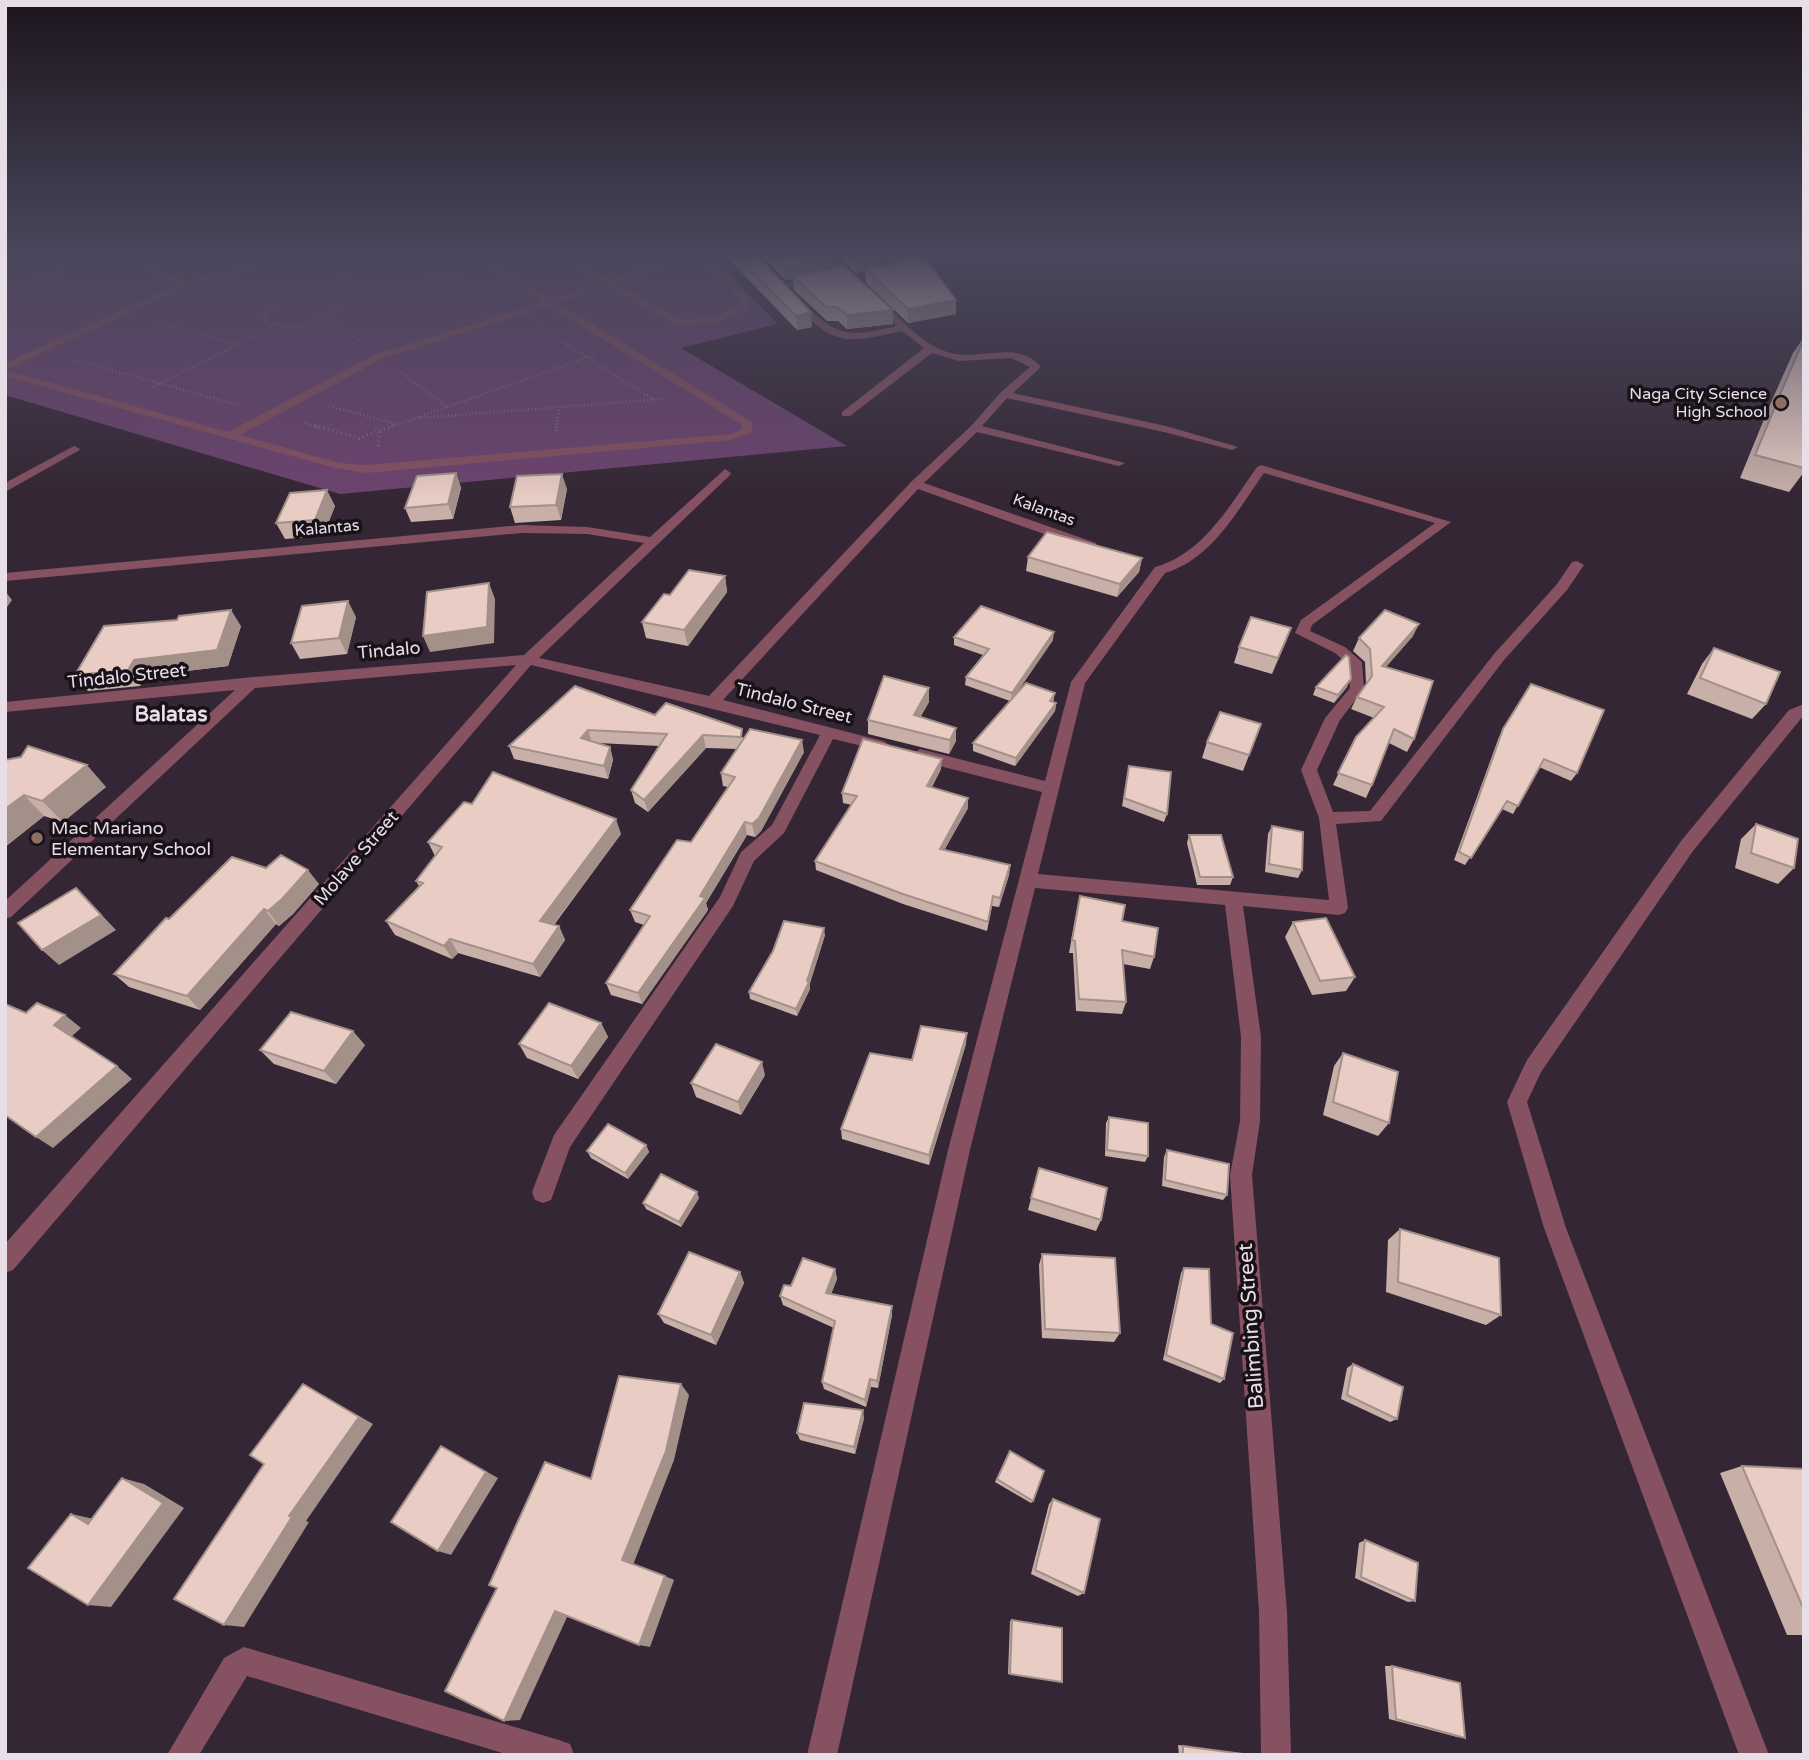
<svg xmlns="http://www.w3.org/2000/svg" width="1809" height="1760" font-family="'Varela Round',sans-serif">
  <rect width="100%" height="100%" fill="#342634"/>
  <path fill="#6c436e" d="M5,253H711L777,324L681,348L847,446L340,494L5,395Z"/>
  <g fill="none" stroke-linecap="round" stroke-linejoin="round">
    <path stroke="#7e727f" stroke-width="2.5" stroke-dasharray="1 2.5" stroke-linecap="butt" d="M421,253L491,298
      M322,262L370,297
      M5,283L88,305
      M5,293L102,254
      M229,296L272,306
      M314,298L331,300L336,307C319,329 288,331 264,321V314L281,304Z
      M336,307L451,273
      M327,317L361,342
      M157,323L238,344
      M540,328L654,400
      M75,360L238,405
      M401,372L447,407
      M149,389L273,326
      M333,407L396,424
      M420,418L662,399
      M304,423L321,428
      M388,428L594,355
      M556,428L559,408"/>
    <path stroke="#7e727f" stroke-width="3.5" stroke-dasharray="1 3.5" stroke-linecap="butt" d="M315,426L359,438L393,426
      M556,431L557,426
      M378,446L380,430"/>
    <path fill="#865161" fill-rule="evenodd" d="M118,253H130L185,282L293,253H309L187,287L5,370L228,432L376,354L543,302L466,253H477L551,299L601,282L554,253H565L609,279L682,253H702L749,298L750,308L714,323L678,326L607,286L558,303L752,422V432L731,440L366,473L335,468L5,376V363L177,285ZM694,255L741,301L742,305L713,317L680,320L616,283ZM549,306L742,425L741,430L730,434L366,465L340,463L240,435L384,358Z"/>
    <path fill="#865161" fill-rule="evenodd" d="M820,253H830L858,279V283H852Z
      M872,253H881L895,273L894,275L875,277V273L885,271Z
      M816,277L821,280L819,282L782,289L777,286Z
      M792,298H798C838,337 843,338 897,326L871,300L879,298C900,318 919,342 947,352C978,363 1016,338 1041,367L1013,393L1166,426L1238,447L1232,450L1164,432L1007,398L982,426L1125,463L1119,466L977,432L924,483L1096,543V549H1086L918,489L723,700L883,741L891,746L883,751L833,739L784,833L754,861L733,906L570,1147L551,1200L543,1203L535,1200L532,1192L554,1135L720,897L741,852L772,825L820,735L531,665L13,1270L5,1273V1244L516,665L255,688L11,917L5,919V901L235,690L5,712V702L253,677L524,655L644,543L587,534L522,533L5,581V573L522,525L587,527L650,537L725,469L731,473L729,476L539,658L709,696L912,481L971,426L1001,392L1030,367L1011,358L959,361L932,353L850,416H842V412L924,348L902,331C843,344 835,346 792,302Z
      M74,446L80,449L78,451L5,492V483Z
      M1261,465L1451,522L1312,625L1310,631L1345,647L1362,662L1364,689L1340,720L1317,770L1333,812L1370,811L1494,654L1557,584L1572,562L1577,561L1584,565L1567,590L1504,660L1381,821L1336,824L1348,908L1345,913L1339,915L1243,906L1261,1037L1260,1121L1252,1175L1287,1612L1291,1755H1261L1259,1612L1230,1175L1240,1121L1241,1037L1225,905L1035,888L970,1150L837,1755H807L948,1150L1042,792L920,761L912,755L920,749L1045,781L1071,682L1155,567C1203,554 1230,505 1257,467ZM1264,473L1435,523L1301,620L1295,633L1335,653L1348,664L1350,688L1325,718L1301,770L1319,818L1329,900L1038,874L1085,683L1165,573C1212,559 1237,511 1264,473Z
      M1804,704V715L1693,851L1541,1072L1527,1102L1566,1228L1769,1755H1739L1544,1228L1507,1102L1527,1060L1681,841L1789,710Z
      M244,1647L559,1740L570,1744L574,1755H509L247,1676L199,1755H167L224,1658Z"/>
  </g>
  <path fill="#c8b0a9" d="M723,253H755L812,327L797,330Z
    M760,253H829L834,258V268L893,324L847,329L838,321H827L794,290L793,279L785,280Z
    M834,253H879L880,266L891,265L883,253H921L956,314L908,323L866,283L865,272L856,273Z
    M1804,337V472L1789,492L1740,478L1769,407L1793,353Z
    M456,473L461,488L453,519L411,522L405,508Z
    M567,489L561,520L515,523L510,507Z
    M335,506L323,536L285,539L276,523Z
    M1028,557L1142,558L1139,572L1117,597L1026,571Z
    M725,576L727,592L688,646L646,638L642,622L670,595Z
    M356,617L347,654L300,659L291,643Z
    M241,626L228,666L145,676L140,686L88,691L75,675Z
    M1291,628L1272,674L1234,663L1239,647Z
    M1413,636L1386,667L1414,739L1407,752L1389,743L1372,785L1366,798L1333,785L1356,737L1374,718L1351,709L1357,697L1366,684L1365,662L1353,651L1359,638Z
    M954,637L1053,640L1013,698L1055,693L1053,702L1056,703L1055,711L1015,766L973,751V743L1010,701L965,685L966,677L983,655L954,645Z
    M1714,648L1766,704L1752,719L1687,694L1702,664Z
    M1531,684L1577,773L1571,781L1539,767L1513,814L1502,809L1465,865L1454,860L1499,737Z
    M1316,687H1347L1334,703L1313,695Z
    M929,688V702L920,717L956,741L949,754L868,734V720Z
    M666,703L744,738L804,752L761,831L755,837L747,835L706,903L708,910L642,1004L611,995L606,983L644,925L635,922L630,910L691,842L728,787L723,786L721,773L737,749L706,748L648,812L635,803L631,790L659,746L598,743L610,747L613,760L608,779L514,759L509,746L655,715Z
    M1261,724L1243,771L1202,758L1207,742Z
    M5,760L106,787L63,822L44,816L5,847Z
    M1129,766L1167,814L1164,822L1122,806Z
    M941,769L932,787L968,798V808L944,850L1010,865L1009,875L999,907L992,906L987,931L903,904L816,870L815,861L852,805L843,803L842,793Z
    M472,804L621,834L554,925L559,926L565,940L540,977L458,953L452,959L395,935L386,921L419,886L416,881L435,856L428,842Z
    M1756,824L1794,868L1778,884L1735,868L1741,839Z
    M1272,826L1302,870L1298,878L1265,872L1268,834Z
    M1189,835L1233,877L1230,885H1197L1187,843Z
    M319,884L293,914L279,926L276,924L200,1010L129,987L114,974L169,919Z
    M1077,909L1122,921L1154,957L1150,969L1123,964L1126,1002L1122,1014L1076,1011L1073,953H1069Z
    M1293,922L1355,977L1346,991L1312,995L1285,937Z
    M825,935L810,983V989L797,1016L750,999L749,992L773,951Z
    M601,1023L608,1037L578,1079L527,1058L519,1044Z
    M966,1044L929,1165L842,1139L841,1129L912,1060Z
    M365,1045L336,1084L274,1064L260,1050Z
    M1343,1053L1389,1123L1378,1136L1323,1115L1334,1066Z
    M765,1075L741,1115L696,1097L691,1083Z
    M1109,1117L1148,1156L1145,1162L1105,1156L1106,1123Z
    M646,1145L649,1152L628,1179L591,1158L587,1151Z
    M1167,1150L1227,1195L1223,1200L1162,1186L1164,1157Z
    M1039,1168L1101,1220L1096,1231L1028,1210Z
    M699,1198L681,1227L646,1209L643,1203Z
    M1400,1229L1501,1315L1486,1325L1386,1292L1388,1240Z
    M1042,1254L1120,1333L1114,1342L1042,1338L1039,1265Z
    M1184,1268L1211,1324L1224,1379L1220,1383L1163,1360L1181,1273Z
    M835,1269L837,1279L831,1294L892,1315L878,1388L871,1387L866,1407L824,1389L822,1382L834,1328L783,1305L780,1296L791,1286Z
    M740,1272L744,1283L716,1345L664,1323L658,1314Z
    M1353,1364L1397,1419L1390,1422L1341,1399L1347,1368Z
    M864,1418L855,1454L800,1440L797,1433Z
    M1010,1451L1033,1501L1031,1503L995,1482Z
    M1742,1466L1804,1469V1635H1787L1720,1473Z
    M1053,1499L1084,1593L1078,1596L1031,1574L1049,1504Z
    M1365,1540L1415,1601L1408,1602L1355,1578L1359,1543Z
    M1012,1620L1062,1682L1008,1674L1010,1621Z
    M1385,1666H1392L1465,1738L1457,1737L1389,1719Z
    M1178,1745L1251,1755H1179Z"/>
  <path fill="#a39089" d="M880,256V269H865V272L856,273L855,260Z
    M834,258L835,271L793,276V279L785,280L784,267Z
    M956,300V314L908,323V309Z
    M893,310V324L847,329V315Z
    M811,312L812,327L797,330L796,316Z
    M456,473L461,488L453,519L448,504Z
    M562,474L567,489L561,520L556,505Z
    M327,490L335,506L323,536L315,520Z
    M1142,558L1139,572L1117,597L1120,584Z
    M725,576L727,592L688,646L684,630Z
    M489,583L495,599L494,643L430,652L423,636Z
    M5,591L12,600L5,610Z
    M348,601L356,617L347,654L339,638Z
    M231,610L241,626L228,666L145,676L140,686L128,670L134,660Z
    M1419,624L1413,636L1376,678L1382,666Z
    M1291,628L1285,644L1272,674L1278,658Z
    M1054,632L1053,640L1011,701L1012,693Z
    M1351,679L1347,687L1334,703L1338,695Z
    M929,688V702L914,729V715Z
    M1056,703L1055,711L1015,766L1016,758Z
    M956,728V741L949,754L950,740Z
    M588,730L592,743L581,738Z
    M703,735L706,748L648,812L644,800Z
    M802,740L804,752L761,831L755,837L752,824Z
    M610,747L613,760L608,779L604,766Z
    M942,759L941,769L927,795V786Z
    M87,765L106,787L63,822L42,801Z
    M24,795L44,816L5,847V809Z
    M968,798V808L940,858V849Z
    M616,819L621,834L546,934L540,921Z
    M745,822L747,835L706,903L708,910L642,1004L638,993L700,896Z
    M1010,865L1009,875L999,907L1000,898Z
    M308,870L319,884L293,914L279,926L268,911Z
    M76,888L116,930L59,965L42,950Z
    M264,909L276,924L200,1010L187,996Z
    M559,926L565,940L540,977L533,964Z
    M824,928L825,935L810,983V989L797,1016L796,1009L807,981Z
    M450,939L458,953L452,959L444,946Z
    M65,1015L81,1028L70,1038L54,1025Z
    M601,1023L608,1037L578,1079L571,1066Z
    M353,1031L365,1045L336,1084L324,1071Z
    M967,1033L966,1044L929,1165V1155Z
    M762,1062L765,1075L741,1115L738,1102Z
    M117,1066L132,1079L53,1148L36,1137Z
    M646,1145L649,1152L628,1179L625,1173Z
    M697,1192L699,1198L681,1227L679,1222Z
    M835,1269L837,1279L828,1302L826,1293Z
    M740,1272L744,1283L716,1345L711,1335Z
    M892,1306V1315L878,1388L877,1381Z
    M870,1379L871,1387L866,1407L865,1400Z
    M303,1384L373,1424L306,1521L309,1522L244,1627L224,1625L289,1516Z
    M681,1384L689,1395L674,1460L633,1565L622,1560Z
    M863,1410L864,1418L855,1454L854,1447Z
    M441,1446L498,1478L451,1555L438,1551Z
    M122,1478L144,1484L184,1508L111,1607L88,1605Z
    M71,1514L94,1519L88,1524Z
    M665,1576L674,1580L650,1647L639,1645Z
    M555,1611L568,1615L520,1720L504,1721Z"/>
  <path fill="#e9cdc4" stroke="#a39089" stroke-width="2" d="M735,253H755L811,312L796,316Z
    M771,253H829L834,258L784,267Z
    M848,253H879L880,256L855,260Z
    M892,253H921L956,300L908,309L865,269L894,264L897,261Z
    M844,266L893,310L847,315L837,307H826L793,276Z
    M1804,339V468L1755,455L1784,385Z
    M456,473L448,504L405,508L417,476Z
    M562,474L556,505L510,507L517,476Z
    M327,490L315,520L276,523L290,493Z
    M1047,532L1142,558L1120,584L1028,557Z
    M689,570L725,576L684,630L642,622L664,594L670,595Z
    M489,583L487,627L423,636L427,592Z
    M348,601L339,638L291,643L302,606Z
    M981,606L1054,632L1012,693L966,677L989,649L954,637Z
    M231,610L217,650L134,660L128,670L75,675L104,626L177,620L179,616Z
    M1385,610L1419,624L1382,666L1433,681L1414,739L1394,729L1372,785L1338,773L1356,737L1384,707L1357,697L1372,676L1370,649L1359,638Z
    M1251,617L1291,628L1278,658L1239,647Z
    M1714,648L1780,672L1766,704L1700,678Z
    M1346,655L1349,657L1351,679L1338,695L1316,687Z
    M884,676L929,688L914,715L956,728L950,740L868,720Z
    M1026,683L1055,693L1050,701L1056,703L1016,758L973,743Z
    M1531,684L1604,710L1577,773L1544,759L1518,806L1507,801L1471,858L1459,852L1503,729Z
    M575,686L655,715L666,703L742,729L741,737L703,735L644,800L631,790L667,734L588,730L581,738L610,747L604,766L509,746Z
    M1220,712L1261,724L1249,755L1207,742Z
    M750,729L802,740L759,818L752,824L745,822L700,896L705,898L638,993L606,983L650,916L630,910L677,840L691,842L735,777L721,773Z
    M863,739L942,759L927,786L968,798L940,849L1010,865L1000,898L993,896L988,922L903,894L815,861L857,796L842,793Z
    M28,746L87,765L42,801L24,795L5,809V760L21,757Z
    M1129,766L1171,772L1167,814L1124,798Z
    M493,772L616,819L540,921L559,926L533,964L450,939L444,946L386,921L423,883L416,881L442,847L428,842L464,802L472,804Z
    M1756,824L1798,839L1794,868L1751,853Z
    M1272,826L1303,832L1302,870L1269,864Z
    M1189,835H1221L1233,877H1200Z
    M281,855L308,870L282,899L268,911L264,909L187,996L114,974L166,918L169,919L232,857L266,868Z
    M76,888L101,915L42,950L18,923Z
    M1080,896L1125,905L1122,921L1158,928L1154,957L1122,950L1126,1002L1079,999L1075,941L1072,940Z
    M1326,918L1355,977L1320,981L1293,922Z
    M784,921L824,928L807,981L809,982L796,1009L749,992L773,951Z
    M37,1003L65,1015L54,1025L117,1066L36,1137L5,1115V1004L26,1013Z
    M549,1003L601,1023L571,1066L519,1044Z
    M291,1012L353,1031L324,1071L260,1050Z
    M921,1026L967,1033L929,1155L841,1129L870,1053L912,1060Z
    M716,1044L762,1062L738,1102L691,1083Z
    M1343,1053L1398,1072L1389,1123L1333,1102Z
    M1109,1117L1148,1123V1156L1107,1150Z
    M608,1124L646,1145L625,1173L587,1151Z
    M1167,1150L1229,1164L1227,1195L1165,1180Z
    M1039,1168L1107,1188L1101,1220L1031,1198Z
    M661,1174L697,1192L679,1222L643,1203Z
    M1400,1229L1499,1258L1501,1315L1398,1282Z
    M689,1252L740,1272L711,1335L658,1314Z
    M1042,1254L1115,1258L1120,1333L1045,1329Z
    M803,1258L835,1269L826,1293L892,1306L877,1381L870,1379L865,1400L822,1382L835,1321L780,1296L784,1285L791,1286Z
    M1184,1268L1209,1269L1211,1324L1233,1333L1224,1379L1166,1355Z
    M1353,1364L1403,1387L1397,1419L1347,1395Z
    M619,1376L681,1384L666,1451L622,1560L665,1576L639,1645L555,1611L504,1721L445,1691L497,1588L489,1585L545,1462L591,1479Z
    M303,1384L359,1417L289,1516L292,1517L224,1625L174,1599L264,1464L250,1455Z
    M804,1403L863,1410L854,1447L797,1433Z
    M441,1446L486,1472L438,1551L391,1522Z
    M1010,1451L1044,1471L1033,1501L997,1479Z
    M1742,1466L1804,1469V1610Z
    M122,1478L163,1503L88,1605L28,1568L71,1514L88,1524Z
    M1053,1499L1100,1519L1084,1593L1035,1570Z
    M1365,1540L1418,1563L1415,1601L1361,1577Z
    M1012,1620L1062,1628V1682L1010,1674Z
    M1392,1666L1460,1683L1465,1738L1396,1719Z
    M1183,1746L1250,1755H1183Z"/>
  <linearGradient id="sky" x2="0" y2="1"><stop stop-color="#1d151d"/><stop offset="0.51" stop-color="#4a475c"/><stop offset="1" stop-color="#4a475c" stop-opacity="0"/></linearGradient>
  <rect width="1809" height="500" fill="url(#sky)"/>
  <g fill="#8d6e63" stroke="#181118" stroke-width="2.5">
    <circle cx="1781" cy="403" r="7"/>
    <circle cx="37" cy="838" r="7"/>
  </g>
  <g text-anchor="middle" dominant-baseline="central" stroke-width="7" stroke-linejoin="round" paint-order="stroke">
    <g font-size="16" fill="#e7dee8" stroke="#181118" text-anchor="end">
      <text x="1767" y="394">Naga City Science<tspan x="1767" dy="18">High School</tspan></text>
    </g>
    <g font-size="16" fill="#e7dee8" stroke="#181118">
      <text transform="translate(1044 510) rotate(20)">Kalantas</text>
      <text transform="translate(327 528) rotate(-5)">Kalantas</text>
    </g>
    <g font-size="18" fill="#e7dee8" stroke="#181118">
      <text transform="translate(389 650) rotate(-5)">Tindalo</text>
      <text transform="translate(127 676) rotate(-6)">Tindalo Street</text>
      <text transform="translate(794 703) rotate(14)">Tindalo Street</text>
      <text transform="translate(356 858) rotate(-49)">Molave Street</text>
    </g>
    <g font-size="18" fill="#e7dee8" stroke="#181118" text-anchor="start">
      <text x="51" y="828">Mac Mariano<tspan x="51" dy="21">Elementary School</tspan></text>
    </g>
    <g font-size="21" font-weight="bold" fill="#e7dee8" stroke="#181118">
      <text x="171" y="714">Balatas</text>
    </g>
    <g font-size="21" fill="#e7dee8" stroke="#181118">
      <text transform="translate(1251 1326) rotate(-94)">Balimbing Street</text>
    </g>
  </g>
  <rect width="1809" height="1760" fill="none" stroke="#e7dee8" stroke-width="14"/>
</svg>
